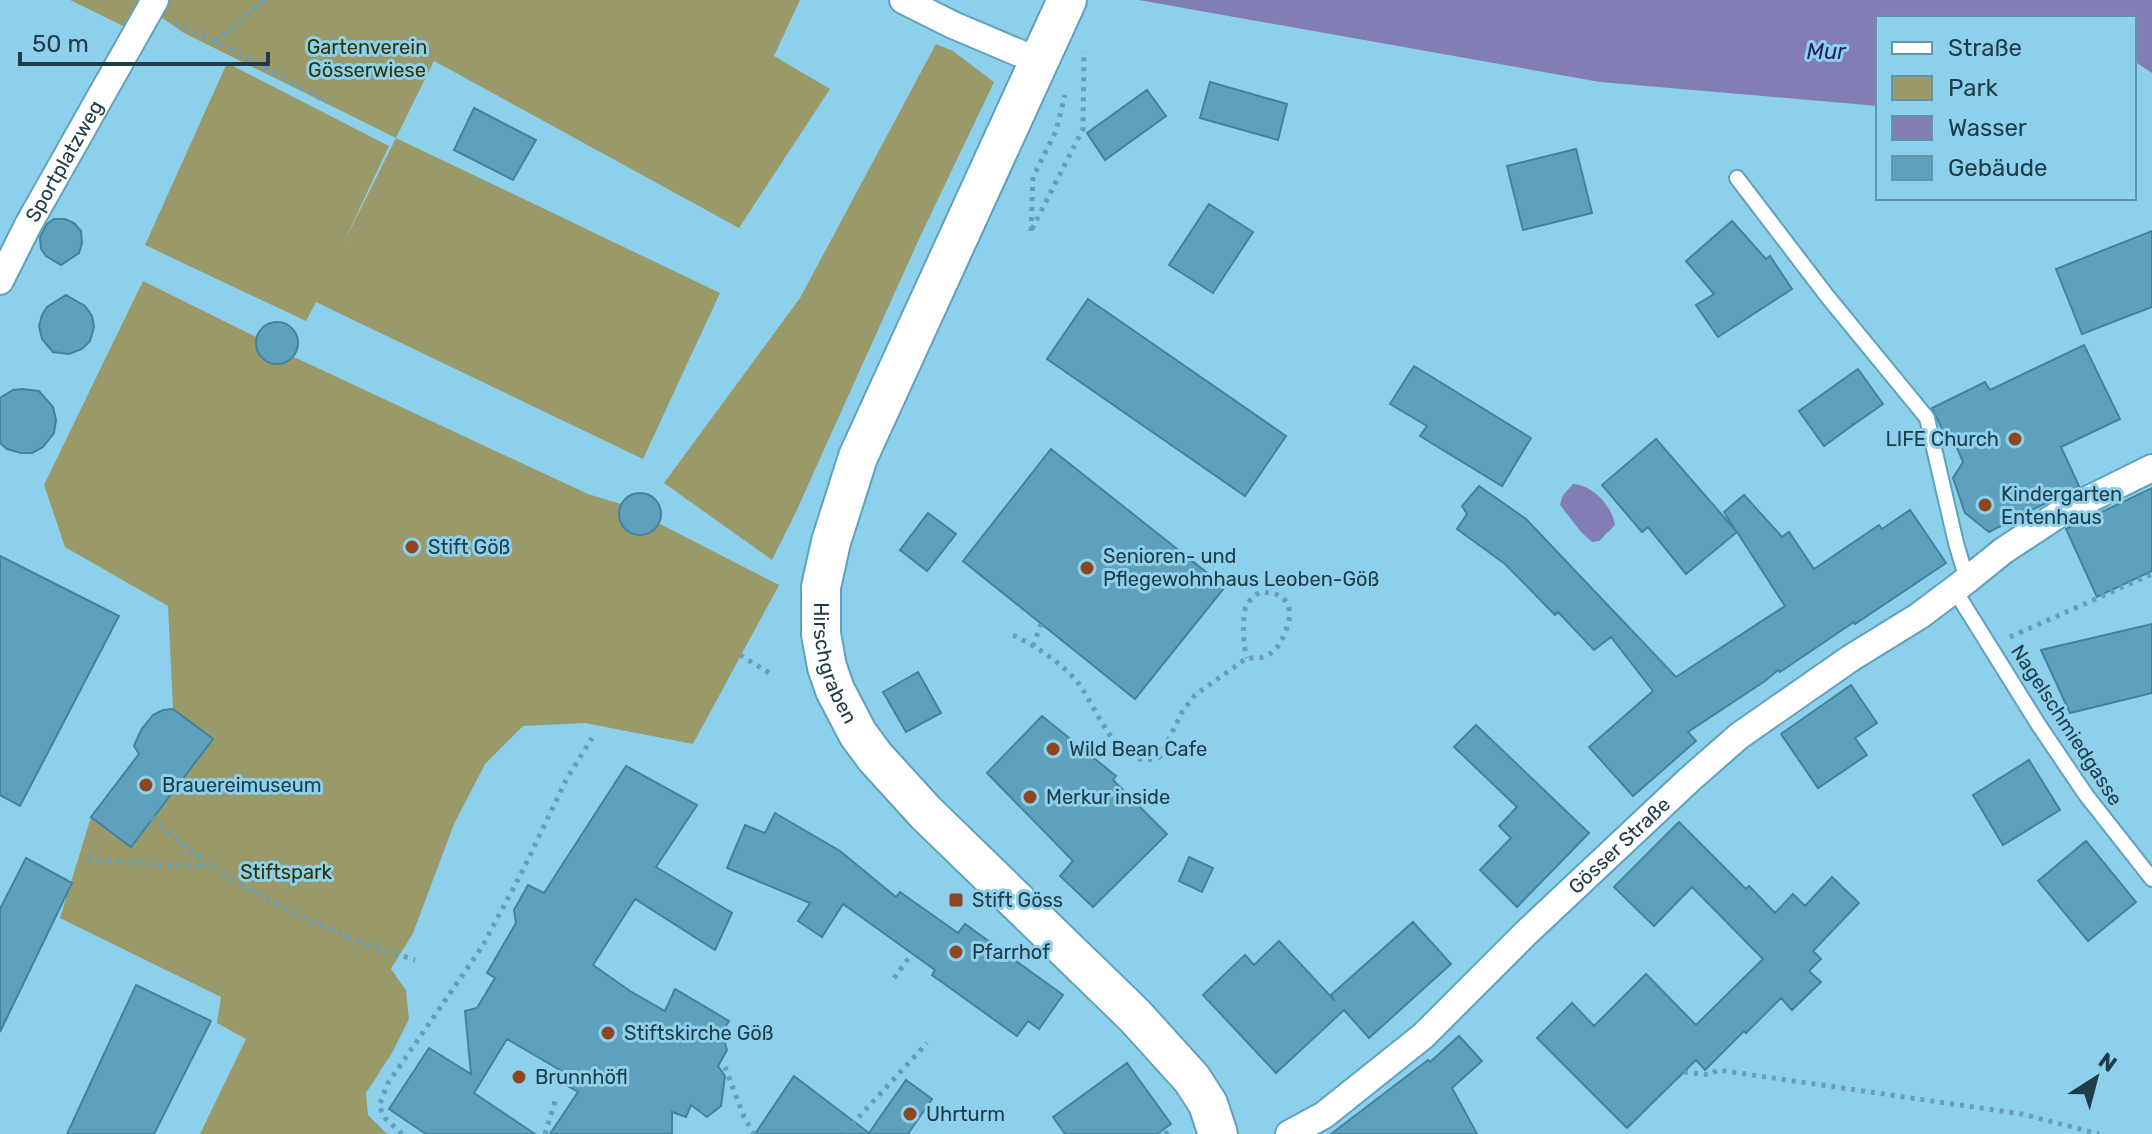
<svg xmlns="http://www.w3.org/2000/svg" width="2152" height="1134" font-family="Rubik,sans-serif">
  <rect width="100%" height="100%" fill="#8dd0ec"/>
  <path fill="#9a996a" d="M70,0H138L123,26Z
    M166,0H800L774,56L830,89L739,228L434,61L396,138L720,293L643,459L316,302L306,321L145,245L227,63L389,146L342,246L396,138L184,33L158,15Z
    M936,44L953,51L994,82L919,239L795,514L772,560L664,483L800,298Z
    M143,281L256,337C254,360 275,371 294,357L588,494L621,504L779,585L693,744L585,723L523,726L485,764L454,824L413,933L391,969L406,990L409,1019L392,1053L366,1093L368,1115L387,1134H200L246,1039L217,1023L221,997L60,918L91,817L131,847L213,739L173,709L168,606L65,547L44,485Z"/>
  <path fill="#827eb5" d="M1139,0H2152V73L2134,61V18H1878V106L1600,82Z
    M1573,484C1593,485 1612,506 1615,525L1599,541L1592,542L1581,532L1560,505L1563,495Z"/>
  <path fill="#5fa1bc" stroke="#42849e" stroke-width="2" d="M1210,82L1287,104L1278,140L1200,118Z
    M1147,90L1166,116L1105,160L1087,133Z
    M474,108L536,140L513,180L454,150Z
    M1576,149L1592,213L1523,230L1507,166Z
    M1209,204L1253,232L1213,293L1169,265Z
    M54,219H65L74,223L81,231L82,243L79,253L61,265L46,256L41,249L40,237L47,224Z
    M1732,221L1766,259L1770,256L1792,289L1718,337L1696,305L1714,294L1686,261Z
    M2152,231V307L2082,334L2056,269Z
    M66,295L85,306L92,316L94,327L90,341L82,349L69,354L53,352L42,339L39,326L42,315L47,307Z
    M1088,299L1286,436L1245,496L1047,359Z
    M256 343a21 21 0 1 1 42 0a21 21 0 1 1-42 0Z
    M2084,345L2120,419L2061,447L2079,486L1989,532L1965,513L1953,478L1963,462L1950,431H1943L1932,408L1985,382L1990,390Z
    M1414,366L1531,438L1502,486L1420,436L1427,426L1390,404Z
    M1858,369L1883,404L1853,425L1852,423L1853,425L1824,446L1799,411Z
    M22,389L39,391L53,407L56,420L54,433L43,447L32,453H21L7,449L0,443V398L13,390Z
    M1656,439L1736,531L1724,512L1744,495L1782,537L1789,532L1814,569L1879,525L1882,529L1910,510L1946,563L1855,624L1854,622L1780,672L1778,670L1765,681L1688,732L1696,741L1633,796L1589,747L1653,691L1611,637L1594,650L1558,612L1555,615L1505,564L1457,529L1467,514L1462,506L1479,486L1526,519L1676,677L1785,606L1737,532L1686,574L1648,527L1642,532L1602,485Z
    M1051,449L1225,587L1135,699L963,561Z
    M2152,488V571L2097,597L2066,529Z
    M619 514a21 21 0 1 1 42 0a21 21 0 1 1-42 0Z
    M928,513L956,534L927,571L900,550Z
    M0,556L119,616L20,806L0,795Z
    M2152,624V693L2070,713L2041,650Z
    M918,672L941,713L906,732L883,692Z
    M1851,685L1877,723L1855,738L1867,755L1818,788L1781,734Z
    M173,709L213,739L131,847L91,817L139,754L134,746L141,730L153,715L163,710Z
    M1042,716L1116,776L1113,780L1167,834L1093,907L1060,876L1073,861L987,773Z
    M1476,725L1589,833L1517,907L1480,870L1511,838L1499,826L1517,807L1454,747Z
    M2029,760L2060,810L2003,845L1973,795Z
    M626,766L697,805L656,867L732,913L715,950L635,899L593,965L630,991L665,1011L675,989L729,1021L722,1032L727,1050L718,1066L725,1076L721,1106L707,1117L691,1105L686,1117L672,1112V1134H550L578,1092L559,1081L565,1073L507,1039L474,1093L535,1134H426L389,1109L429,1048L471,1074L465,1011L477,1008L495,978L487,973L516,923L514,910L528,885L544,893Z
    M775,813L840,851L896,897L900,892L958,933L965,924L1063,995L1039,1029L1028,1021L1017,1036L932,975L935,970L843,904L822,937L798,921L810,903L727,868L745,825L765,833Z
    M1679,822L1746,889L1749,886L1775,913L1793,894L1805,906L1832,877L1859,903L1813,951L1821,959L1809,971L1821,982L1792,1010L1781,998L1746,1033L1744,1031L1705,1070L1696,1060L1627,1128L1537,1038L1572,1003L1594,1026L1646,974L1696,1025L1763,959L1692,887L1654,926L1614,887Z
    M2086,841L2136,902L2088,941L2038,881Z
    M1189,857L1213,868L1202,892L1179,881Z
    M26,858L72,883L0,1032V909Z
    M1413,922L1451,964L1369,1038L1344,1010L1276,1073L1203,995L1245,955L1254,965L1279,941L1335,1001L1331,995Z
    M136,985L211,1021L154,1134H67Z
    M1459,1036L1482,1061L1452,1088L1477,1134H1331L1428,1060L1430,1062Z
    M1127,1063L1171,1124L1157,1134H1065L1053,1117Z
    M794,1076L869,1133L906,1080L932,1099L908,1134H755Z"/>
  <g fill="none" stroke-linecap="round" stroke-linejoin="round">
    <defs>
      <path id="service" d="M1737,178L1827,296L1927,418L1956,543L1967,580
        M1954,589L2038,724L2086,795L2152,879"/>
      <g id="minor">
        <path d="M903,0L953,25L1038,61"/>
        <path id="s1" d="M0,281L28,225L155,0"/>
        <path id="s2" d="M1289,1134L1324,1115L1423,1036L1526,933L1690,779L1739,736L1851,658L1919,616L1967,580L2003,551L2059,514L2152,468"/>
      </g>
      <g id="secondary">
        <path id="s3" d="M1067,0L858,457L831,542L821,587V634L827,667L835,690L858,734L875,757L926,813L1135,1016L1192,1079L1208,1104L1218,1134"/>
      </g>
    </defs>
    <use href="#service" stroke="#5fa1bd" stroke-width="18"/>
    <use href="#minor" stroke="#5fa1bd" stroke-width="30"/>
    <use href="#secondary" stroke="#5fa1bd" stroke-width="42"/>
    <path stroke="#699fb6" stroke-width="5" stroke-dasharray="4 6" stroke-linecap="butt" d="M175,23L215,41L327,102
      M215,41L266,0
      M1032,229L1083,129L1084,51
      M1031,231L1033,177L1056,131L1065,95
      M1013,635C1035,646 1056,659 1073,677C1097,702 1115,775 1160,757L1182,712L1195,695L1247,658C1253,658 1260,659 1266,656C1277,651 1282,641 1286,630C1295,607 1287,592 1260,592C1255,596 1249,600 1246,606C1242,615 1243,648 1247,658
      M2010,637L2152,574
      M1033,646L1041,624
      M740,655L771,674
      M152,818L209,866L293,913L365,944L415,960
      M87,859L161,865L208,866
      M894,978L910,956
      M725,1067L744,1117L754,1134
      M1674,1071L1709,1075L1718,1070L2022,1114L2099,1134
      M845,1132L927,1043
      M1159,1133L1161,1134
      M402,1134L385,1118L379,1106L388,1083L482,947L523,870L567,778L592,738
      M545,1134L556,1098
      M1165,1134L1172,1129"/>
    <use href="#service" stroke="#fff" stroke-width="14"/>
    <use href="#minor" stroke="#fff" stroke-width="26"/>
    <use href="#secondary" stroke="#fff" stroke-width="38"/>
  </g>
  <g fill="#8c4620" stroke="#8dd0ec" stroke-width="3">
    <circle cx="2015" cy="439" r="8"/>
    <circle cx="1985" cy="505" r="8"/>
    <circle cx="412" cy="547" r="8"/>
    <circle cx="1087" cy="568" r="8"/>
    <circle cx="1053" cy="749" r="8"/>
    <circle cx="146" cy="785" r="8"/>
    <circle cx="1030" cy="797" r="8"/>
    <rect x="948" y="892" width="16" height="16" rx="4"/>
    <circle cx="956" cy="952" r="8"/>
    <circle cx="608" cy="1033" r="8"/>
    <circle cx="519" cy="1077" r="8"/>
    <circle cx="910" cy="1114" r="8"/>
  </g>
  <g text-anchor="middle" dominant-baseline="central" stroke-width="6" stroke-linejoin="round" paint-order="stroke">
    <g font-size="20" fill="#343200" stroke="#8dd0ec">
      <text x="367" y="47">Gartenverein<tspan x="367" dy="23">Gösserwiese</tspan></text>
      <text x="286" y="872">Stiftspark</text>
    </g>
    <g font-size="20" fill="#203c48" stroke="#8dd0ec">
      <text stroke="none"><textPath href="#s1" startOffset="136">Sportplatzweg</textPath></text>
      <text stroke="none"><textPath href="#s3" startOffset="716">Hirschgraben</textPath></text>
      <text transform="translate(2067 725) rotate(57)">Nagelschmiedgasse</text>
      <text stroke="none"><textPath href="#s2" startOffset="440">Gösser Straße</textPath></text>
    </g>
    <g font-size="20" fill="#203c48" stroke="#8dd0ec" text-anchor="start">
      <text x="1999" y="439" text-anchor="end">LIFE Church</text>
      <text x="2001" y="494">Kindergarten<tspan x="2001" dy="23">Entenhaus</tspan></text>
      <text x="428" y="547">Stift Göß</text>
      <text x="1103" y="556">Senioren- und<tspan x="1103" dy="23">Pflegewohnhaus Leoben-Göß</tspan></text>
      <text x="1069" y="749">Wild Bean Cafe</text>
      <text x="162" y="785">Brauereimuseum</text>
      <text x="1046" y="797">Merkur inside</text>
      <text x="972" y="900">Stift Göss</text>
      <text x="972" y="952">Pfarrhof</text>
      <text x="624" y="1033">Stiftskirche Göß</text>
      <text x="535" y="1077">Brunnhöfl</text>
      <text x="926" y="1114">Uhrturm</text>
    </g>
    <g font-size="22" font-style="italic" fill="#2a1d60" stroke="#8dd0ec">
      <text x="1826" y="51">Mur</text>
    </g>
  </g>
  <rect x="1876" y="16" width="260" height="184" fill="#8dd0ec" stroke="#6195aa" stroke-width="2"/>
  <rect x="1892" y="42" width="40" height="12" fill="#ffffff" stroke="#6195aa" stroke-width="2"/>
  <text x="1948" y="56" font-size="24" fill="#203c48">Straße</text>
  <rect x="1892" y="76" width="40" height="24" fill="#9a996a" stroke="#6195aa" stroke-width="2"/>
  <text x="1948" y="96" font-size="24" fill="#203c48">Park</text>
  <rect x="1892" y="116" width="40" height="24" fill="#827eb5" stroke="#6195aa" stroke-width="2"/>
  <text x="1948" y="136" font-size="24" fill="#203c48">Wasser</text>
  <rect x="1892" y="156" width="40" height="24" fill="#5fa1bc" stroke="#6195aa" stroke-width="2"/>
  <text x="1948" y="176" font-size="24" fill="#203c48">Gebäude</text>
  <g transform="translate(2096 1078) rotate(36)" stroke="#8dd0ec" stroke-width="6" paint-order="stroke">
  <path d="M0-6L14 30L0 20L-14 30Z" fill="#203c48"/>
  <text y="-12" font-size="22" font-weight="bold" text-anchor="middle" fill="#203c48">N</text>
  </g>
  <path d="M20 52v12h248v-12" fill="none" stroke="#203c48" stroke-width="4"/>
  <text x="32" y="52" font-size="24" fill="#203c48" stroke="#8dd0ec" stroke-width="6" paint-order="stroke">50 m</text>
</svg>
